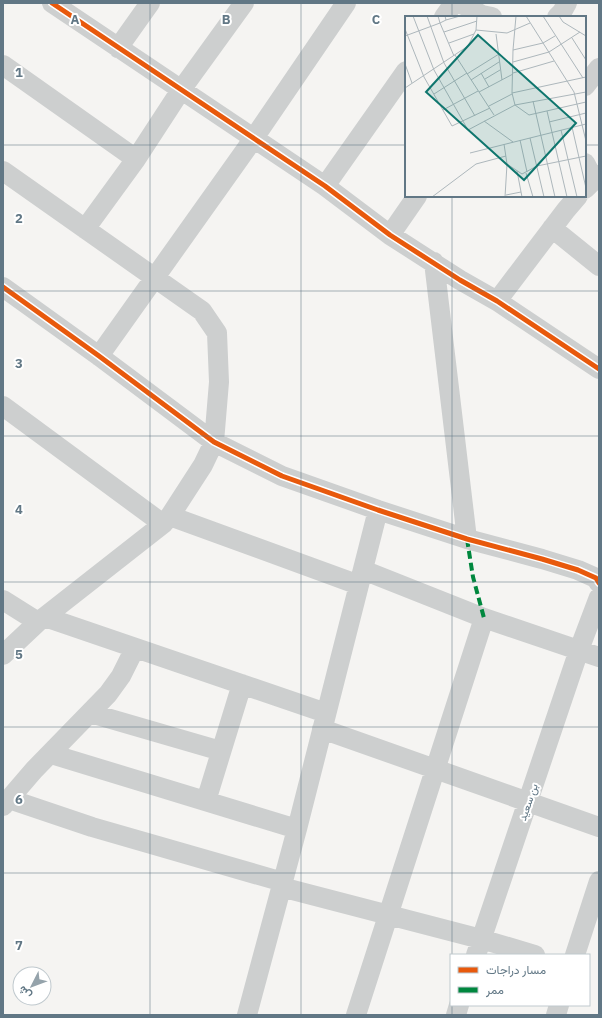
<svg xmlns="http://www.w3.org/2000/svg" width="602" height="1018" font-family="'IBM Plex Sans',Vazirmatn,sans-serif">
  <rect width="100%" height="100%" fill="#f5f4f2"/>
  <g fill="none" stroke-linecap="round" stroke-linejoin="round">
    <path stroke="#cdcfcf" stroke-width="20" d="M52,3L325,186L390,235L460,280L497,301L599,369
      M460,3L482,15L492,17
      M444,17L454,3
      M557,17L562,12L567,3
      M118,48L150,3
      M3,65L136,159
      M585,86L599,68
      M585,163L594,180
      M3,171L202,311L217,333L219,382L214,442L203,465L170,516L163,524
      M325,186L406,71
      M585,189L599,175
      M552,228L599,266
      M85,229L136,159L181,90L244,3
      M390,235L417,196
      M434,262L467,539
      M3,287L99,356L214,442L282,476L378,510L467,539L542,559L578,570L596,578L599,583
      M497,301L566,210L578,196
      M99,356L254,138L346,3
      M3,406L163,524L38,622L3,655
      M170,516L359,585
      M363,570L484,618L599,657
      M3,600L38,622
      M45,617L326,713
      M90,713L221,751
      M322,729L599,827
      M51,754L297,829
      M9,799L92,827L283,882
      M206,801L242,684
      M3,806L34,770L108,694L121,676L135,648
      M281,887L481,939L535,955
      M476,955L579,650L599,597
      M575,955L599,881
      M247,1015L297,829L378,510
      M356,1015L484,618
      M456,1015L459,1005
      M556,1015L559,1005"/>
    <path stroke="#00873e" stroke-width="4" stroke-dasharray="8 4" stroke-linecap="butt" d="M467,539L473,577L484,618"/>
    <defs>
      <path id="cycleway" d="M52,3L325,186L390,235L460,280L497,301L599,369
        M3,287L99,356L214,442L282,476L378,510L467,539L542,559L578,570L596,578L599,583"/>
    </defs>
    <use href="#cycleway" stroke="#fff" stroke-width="8"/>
    <use href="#cycleway" stroke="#e8590c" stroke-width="5"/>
  </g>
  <path fill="none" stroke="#617785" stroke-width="1" stroke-opacity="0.55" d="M150,3V1015M301,3V1015M452,3V17M3,145H406M585,145H599M452,196V955M3,291H599M3,436H599M3,582H599M3,727H599M3,873H599M452,1005V1015"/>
  <g text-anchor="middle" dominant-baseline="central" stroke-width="4" stroke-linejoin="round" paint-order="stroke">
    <g font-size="11" fill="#617785" stroke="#fff">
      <text transform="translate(528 802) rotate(-71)">بن سعيد</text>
    </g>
  </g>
  <g transform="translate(405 16)">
    <rect width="181" height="181" fill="#f5f4f2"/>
    <path fill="none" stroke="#adb7bc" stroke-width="1" d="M8,0L29,54L63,114L110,89L181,76M22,0L39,47L70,100M40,0L41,4L35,7L49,40M111,0L108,34L138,27L150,20M121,0L169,76L181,125M138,0L178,62M154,0L158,6L181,20M41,4L55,0M0,13L19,61L47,110L85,92M71,14L102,17L125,7M39,16L72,5M91,18L97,64M0,20L35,7L33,0M167,22L181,44M44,27L69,18M108,34L107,77L181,61M50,39L89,99M108,46L144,36L175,16M0,48L7,67M76,57L84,71M108,57L149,45M62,58L94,38M80,63L95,54M66,64L94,46M0,72L63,30L71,14L72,0M74,76L108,58M107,77L110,89L124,99L181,86M29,78L62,57M128,85L150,181M84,90L107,78M38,94L73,75M142,95L162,181M79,105L108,126M144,106L181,97M167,111L181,172M156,114L172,181M125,122L139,181M115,124L122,156M99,128L102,148L100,181M65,137L181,108M102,148L117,158L132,150L181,140M112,155L117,181M121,157L128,181M101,179L116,176M27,181L71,148L101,140"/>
    <path fill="#0f766e" fill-opacity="0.15" stroke="#0f766e" stroke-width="2" d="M73,19L171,107L119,164L21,76Z"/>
    <rect width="181" height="181" fill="none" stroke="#617785" stroke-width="2"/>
  </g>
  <g font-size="13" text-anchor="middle" font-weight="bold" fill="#617785" stroke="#fff" stroke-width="4" stroke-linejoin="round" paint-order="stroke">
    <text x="75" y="24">A</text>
    <text x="226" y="24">B</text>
    <text x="376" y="24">C</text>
    <text x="19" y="77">1</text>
    <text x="19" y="223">2</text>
    <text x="19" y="368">3</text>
    <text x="19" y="514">4</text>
    <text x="19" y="659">5</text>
    <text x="19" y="804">6</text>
    <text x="19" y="950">7</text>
  </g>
  <rect width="602" height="1018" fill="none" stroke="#617785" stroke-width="8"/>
  <rect x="450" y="954" width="140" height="52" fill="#ffffff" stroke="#c0c9ce"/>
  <rect x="458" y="967" width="20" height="6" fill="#e8590c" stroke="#c0c9ce"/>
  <text x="486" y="974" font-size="12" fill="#617785">مسار دراجات</text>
  <rect x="458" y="987" width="20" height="6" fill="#00873e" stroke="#c0c9ce"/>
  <text x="486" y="994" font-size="12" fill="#617785">ممر</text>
  <g transform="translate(32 986) rotate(228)"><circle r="19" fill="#ffffff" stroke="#c0c9ce"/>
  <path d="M0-3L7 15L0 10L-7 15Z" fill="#95a3ab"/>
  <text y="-6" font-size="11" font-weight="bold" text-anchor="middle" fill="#617785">ش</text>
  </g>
</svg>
